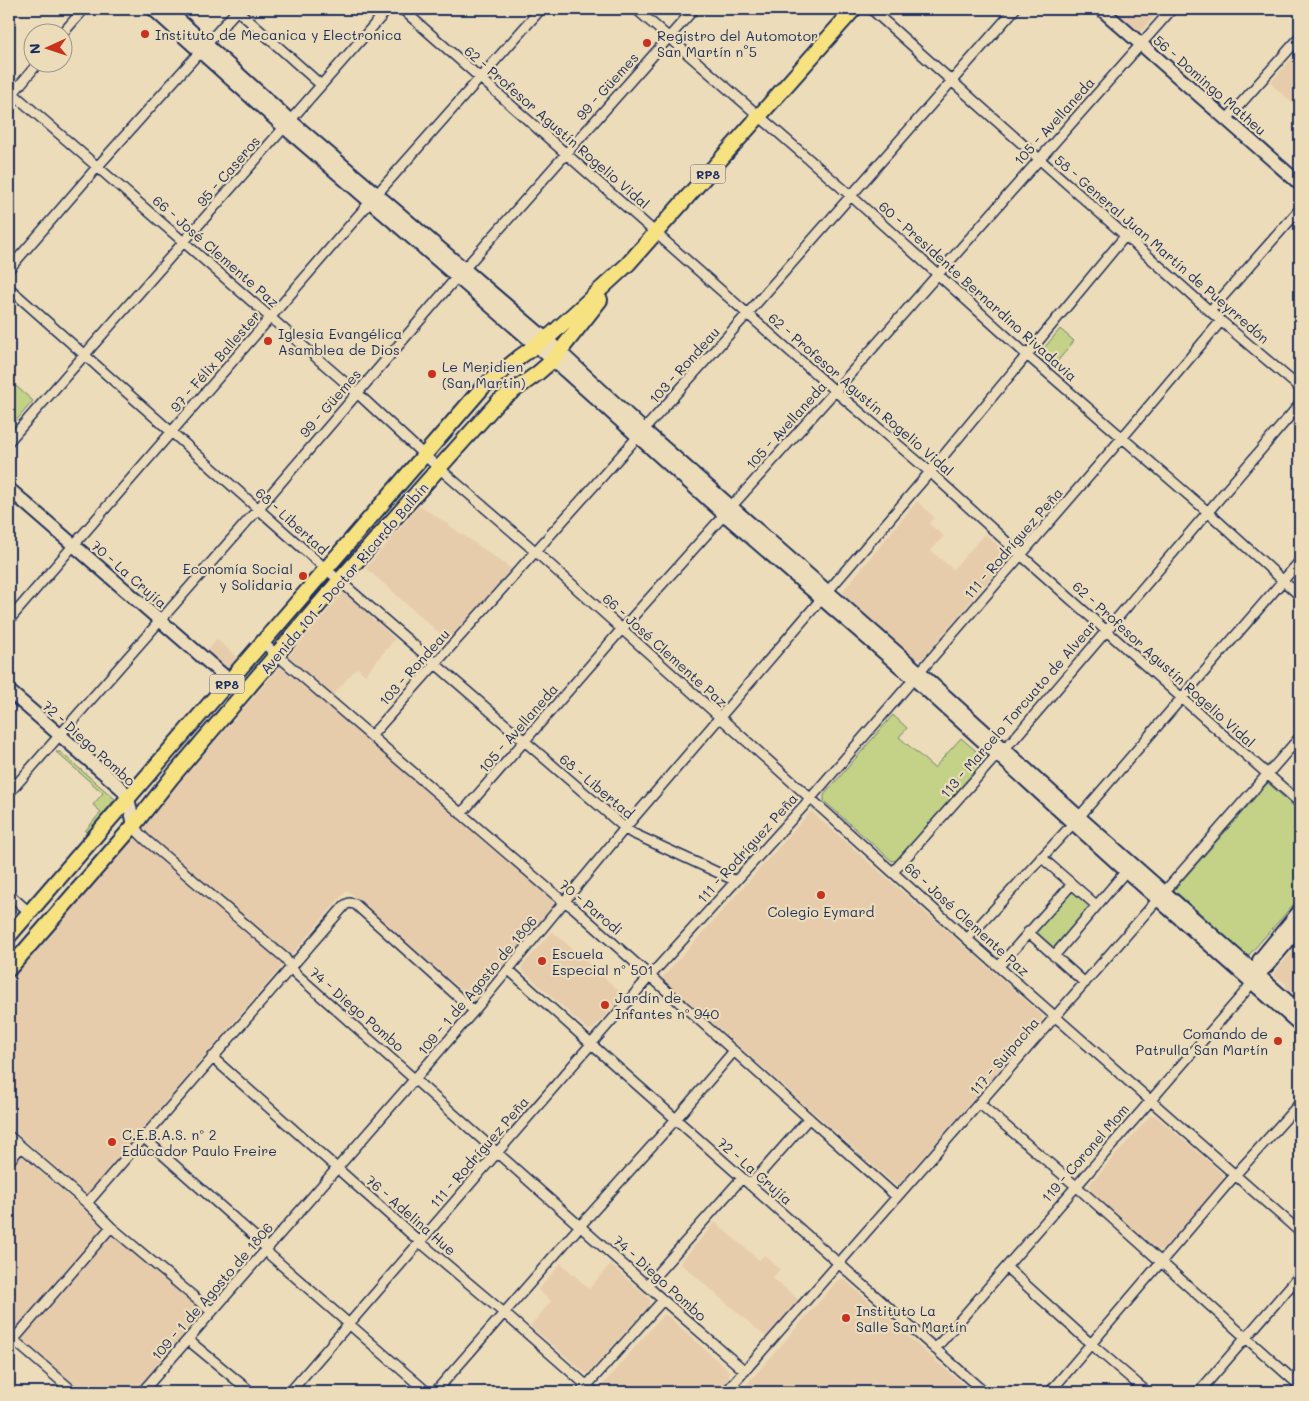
<svg xmlns="http://www.w3.org/2000/svg" width="1309" height="1401" font-family="Mali,sans-serif">
  <rect width="100%" height="100%" fill="#eddcb9"/>
  <filter id="ink" filterUnits="userSpaceOnUse"><feTurbulence type="fractalNoise" baseFrequency=".02" numOctaves="2"/><feDisplacementMap in="SourceGraphic" scale="10" xChannelSelector="R" yChannelSelector="G"/><feConvolveMatrix kernelMatrix="1 2 1 2 8 2 1 2 1" color-interpolation-filters="sRGB"/></filter>
  <g filter="url(#ink)">
    <path fill="#e7ccac" d="M1109,9H1161L1140,33H1136Z
      M1296,54L1300,57V110L1270,83Z
      M917,501L934,517L929,524L944,536L931,551L953,569L985,534L1008,554V558L922,659L916,660L843,594V591Z
      M420,505L512,569L448,641L366,568Z
      M344,592L395,639L365,675L357,668L325,704L557,903L474,1001L347,890L87,1194L9,1127V980Z
      M217,639L238,658L229,668L225,669L206,652Z
      M811,811L1042,1015V1020L899,1185H895L662,978Z
      M552,931L624,995L593,1029L588,1030L523,971L522,966Z
      M1300,942V1000L1286,987V983L1274,976V973Z
      M1155,1115L1223,1174V1180L1163,1249L1158,1250L1090,1191V1184L1150,1116Z
      M9,1145L202,1311V1316L139,1392H83L9,1327Z
      M715,1222L759,1260L764,1255L780,1269L773,1278L799,1300L767,1338L680,1263Z
      M561,1263L589,1289L610,1264L650,1299V1304L589,1373H585L530,1326L551,1301L538,1290Z
      M844,1279L929,1355L972,1392H740L838,1280Z
      M663,1315H667L729,1371V1380L719,1392H607L603,1389V1384Z"/>
    <path fill="#c3d286" stroke="#6f8072" d="M1060,329L1074,341L1052,368L1040,358V353Z
      M9,380L33,401L14,423L9,418Z
      M893,715L907,728L899,737L934,768L961,738L983,757V762L897,860L892,861L824,801V795Z
      M56,752H60L115,799L87,833L85,831L101,812L93,805L103,793Z
      M1268,783L1300,812V897L1248,956L1174,890Z
      M1073,888L1091,905L1052,949L1034,933Z"/>
    <g fill="none" stroke-linecap="round" stroke-linejoin="round">
      <defs>
        <path id="street" d="M402,9L835,391L930,472L1021,555L1300,803
          M636,9L850,195L1027,355L1209,513L1300,596
          M871,9L1221,321L1300,388
          M237,10L321,85
          M62,34L84,9
          M9,90L356,392L424,455L536,552L967,939L1300,1232
          M9,98L39,62
          M1227,119L1300,37
          M9,269L98,166L238,9
          M9,288L326,569L625,828L632,833L736,881
          M1210,311L1300,209
          M9,441L388,9
          M9,620L377,194L541,9
          M262,642L559,898L574,908L897,1197
          M371,736L748,313L1015,9
          M9,793L258,509L457,277L694,9
          M461,814L621,630L835,391L1172,9
          M134,825L139,833L146,840L285,958L296,974L663,1300L745,1371
          M1041,857L1096,905
          M893,872L997,755L1014,739L1300,404
          M9,894L29,912
          M1028,932L1085,983
          M967,939L1079,817L1300,561
          M1054,956L1126,871
          M999,966L1072,884
          M509,970L591,1044L984,1392
          M212,1057L420,1242L504,1313L594,1392
          M980,1104L1076,1186L1300,1386
          M9,1136L87,1203L111,1227L212,1312
          M144,1138L262,1243L270,1255L427,1392
          M9,1161L21,1147
          M750,1185L809,1118
          M87,1203L345,905L349,903L355,904L474,1011
          M1006,1267L1091,1344L1147,1392
          M647,1285L742,1178
          M9,1336L74,1392
          M188,1340L251,1392
          M9,1345L111,1227
          M935,1349L1244,993L1255,978
          M142,1392L474,1011L625,828L930,472L1126,235
          M290,1392L650,976L810,799L1122,438L1221,321
          M435,1392L580,1226L676,1119L734,1051
          M581,1392L663,1300
          M726,1392L1300,737
          M1050,1392L1236,1174L1300,1103
          M1199,1392L1300,1275"/>
        <path id="secondary" d="M153,9L284,127L553,360L725,515L913,678L1126,871L1300,1025
          M167,9L284,115L546,339L644,430L919,672L1079,817L1300,1012
          M1101,9L1300,184
          M9,489L230,681
          M9,691L121,788L128,798L134,825
          M1257,975L1259,960L1300,910
          M1257,975L1267,966L1300,927"/>
        <path id="primary" d="M9,936L483,387L521,356L552,334L628,264L854,9
          M9,969L134,825L172,777L339,581L439,468L498,402L538,373L553,360L600,300"/>
      </defs>
      <use href="#street" stroke="#1b2f5e" stroke-width="12"/>
      <use href="#secondary" stroke="#1b2f5e" stroke-width="16"/>
      <use href="#primary" stroke="#1b2f5e" stroke-width="18"/>
      <use href="#street" stroke="#eddcb9" stroke-width="9"/>
      <use href="#secondary" stroke="#eddcb9" stroke-width="12"/>
      <use href="#primary" stroke="#f7e281" stroke-width="14"/>
    </g>
  </g>
  <g fill="#c8321e" stroke="#eddcb9" stroke-width="2">
    <circle cx="145" cy="34" r="5"/>
    <circle cx="647" cy="43" r="5"/>
    <circle cx="268" cy="341" r="5"/>
    <circle cx="432" cy="374" r="5"/>
    <circle cx="303" cy="576" r="5"/>
    <circle cx="821" cy="895" r="5"/>
    <circle cx="542" cy="961" r="5"/>
    <circle cx="605" cy="1005" r="5"/>
    <circle cx="1278" cy="1041" r="5"/>
    <circle cx="112" cy="1142" r="5"/>
    <circle cx="846" cy="1318" r="5"/>
  </g>
  <g text-anchor="middle" dominant-baseline="central" stroke-width="4.5" stroke-linejoin="round" paint-order="stroke">
    <g fill="#eddcb9" stroke="#5a6379" stroke-width="1">
      <rect x="690.5" y="164.5" width="35" height="19" rx="4"/>
      <rect x="209.5" y="674.5" width="35" height="19" rx="4"/>
    </g>
    <g font-size="12" font-weight="bold" fill="#1b2f5e">
      <text x="708" y="174">RP8</text>
      <text x="227" y="684">RP8</text>
    </g>
    <g font-size="14" fill="#1b2f5e" stroke="#eddcb9" text-anchor="start">
      <text x="155" y="34">Instituto de Mecanica y Electronica</text>
      <text x="657" y="35">Registro del Automotor<tspan x="657" dy="16">San Martín n°5</tspan></text>
      <text x="278" y="333">Iglesia Evangélica<tspan x="278" dy="16">Asamblea de Dios</tspan></text>
      <text x="442" y="366">Le Meridien<tspan x="442" dy="16">(San Martin)</tspan></text>
      <text x="293" y="568" text-anchor="end">Economía Social<tspan x="293" dy="16">y Solidaria</tspan></text>
      <text x="821" y="911" text-anchor="middle">Colegio Eymard</text>
      <text x="552" y="953">Escuela<tspan x="552" dy="16">Especial nº 501</tspan></text>
      <text x="615" y="997">Jardín de<tspan x="615" dy="16">Infantes nº 940</tspan></text>
      <text x="1268" y="1033" text-anchor="end">Comando de<tspan x="1268" dy="16">Patrulla San Martín</tspan></text>
      <text x="122" y="1134">C.E.B.A.S. nº 2<tspan x="122" dy="16">Educador Paulo Freire</tspan></text>
      <text x="856" y="1310">Instituto La<tspan x="856" dy="16">Salle San Martín</tspan></text>
    </g>
    <g font-size="14" fill="#1b2f5e" stroke="#eddcb9">
      <text transform="translate(1210 85) rotate(41)">56 - Domingo Matheu</text>
      <text transform="translate(607 86) rotate(-48)">99 - Güemes</text>
      <text transform="translate(1054 121) rotate(-48)">105 - Avellaneda</text>
      <text transform="translate(557 127) rotate(41)">62 - Profesor Agustín Rogelio Vidal</text>
      <text transform="translate(228 171) rotate(-49)">95 - Caseros</text>
      <text transform="translate(1162 249) rotate(41)">58 - General Juan Martín de Pueyrredón</text>
      <text transform="translate(216 251) rotate(41)">66 - José Clemente Paz</text>
      <text transform="translate(978 291) rotate(42)">60 - Presidente Bernardino Rivadavia</text>
      <text transform="translate(215 361) rotate(-49)">97 - Félix Ballester</text>
      <text transform="translate(684 365) rotate(-48)">103 - Rondeau</text>
      <text transform="translate(861 394) rotate(41)">62 - Profesor Agustín Rogelio Vidal</text>
      <text transform="translate(330 403) rotate(-49)">99 - Güemes</text>
      <text transform="translate(786 425) rotate(-48)">105 - Avellaneda</text>
      <text transform="translate(292 521) rotate(42)">68 - Libertad</text>
      <text transform="translate(1013 543) rotate(-49)">111 - Rodríguez Peña</text>
      <text transform="translate(129 574) rotate(41)">70 - La Crujía</text>
      <text transform="translate(344 578) rotate(-49)">Avenida 101 - Doctor Ricardo Balbín</text>
      <text transform="translate(665 650) rotate(42)">66 - José Clemente Paz</text>
      <text transform="translate(1164 664) rotate(42)">62 - Profesor Agustín Rogelio Vidal</text>
      <text transform="translate(414 667) rotate(-48)">103 - Rondeau</text>
      <text transform="translate(1018 709) rotate(-49)">113 - Marcelo Torcuato de Alvear</text>
      <text transform="translate(518 728) rotate(-49)">105 - Avellaneda</text>
      <text transform="translate(89 743) rotate(42)">72 - Diego Pombo</text>
      <text transform="translate(597 786) rotate(40)">68 - Libertad</text>
      <text transform="translate(747 848) rotate(-48)">111 - Rodríguez Peña</text>
      <text transform="translate(591 907) rotate(40)">70 - Parodi</text>
      <text transform="translate(967 919) rotate(42)">66 - José Clemente Paz</text>
      <text transform="translate(477 985) rotate(-50)">109 - 1 de Agosto de 1806</text>
      <text transform="translate(357 1009) rotate(41)">74 - Diego Pombo</text>
      <text transform="translate(1004 1056) rotate(-49)">117 - Suipacha</text>
      <text transform="translate(479 1152) rotate(-49)">111 - Rodríguez Peña</text>
      <text transform="translate(1085 1153) rotate(-49)">119 - Coronel Mom</text>
      <text transform="translate(755 1171) rotate(41)">72 - La Crujía</text>
      <text transform="translate(411 1215) rotate(41)">76 - Adelina Hue</text>
      <text transform="translate(660 1278) rotate(42)">74 - Diego Pombo</text>
      <text transform="translate(212 1291) rotate(-49)">109 - 1 de Agosto de 1806</text>
    </g>
  </g>
  <rect width="1309" height="1401" fill="none" stroke="#eddcb9" stroke-width="30"/>
  <rect x="15" y="15" width="1279" height="1371" fill="none" stroke="#1b2f5e" stroke-width="2" filter="url(#ink)"/>
  <g transform="translate(48 48) rotate(267)"><circle r="24" fill="#eddcb9" stroke="#999795"/>
  <path d="M0-4L9 19L0 12L-9 19Z" fill="#c8321e"/>
  <text y="-8" font-size="14" font-weight="bold" text-anchor="middle" fill="#1b2f5e">N</text>
  </g>
</svg>
